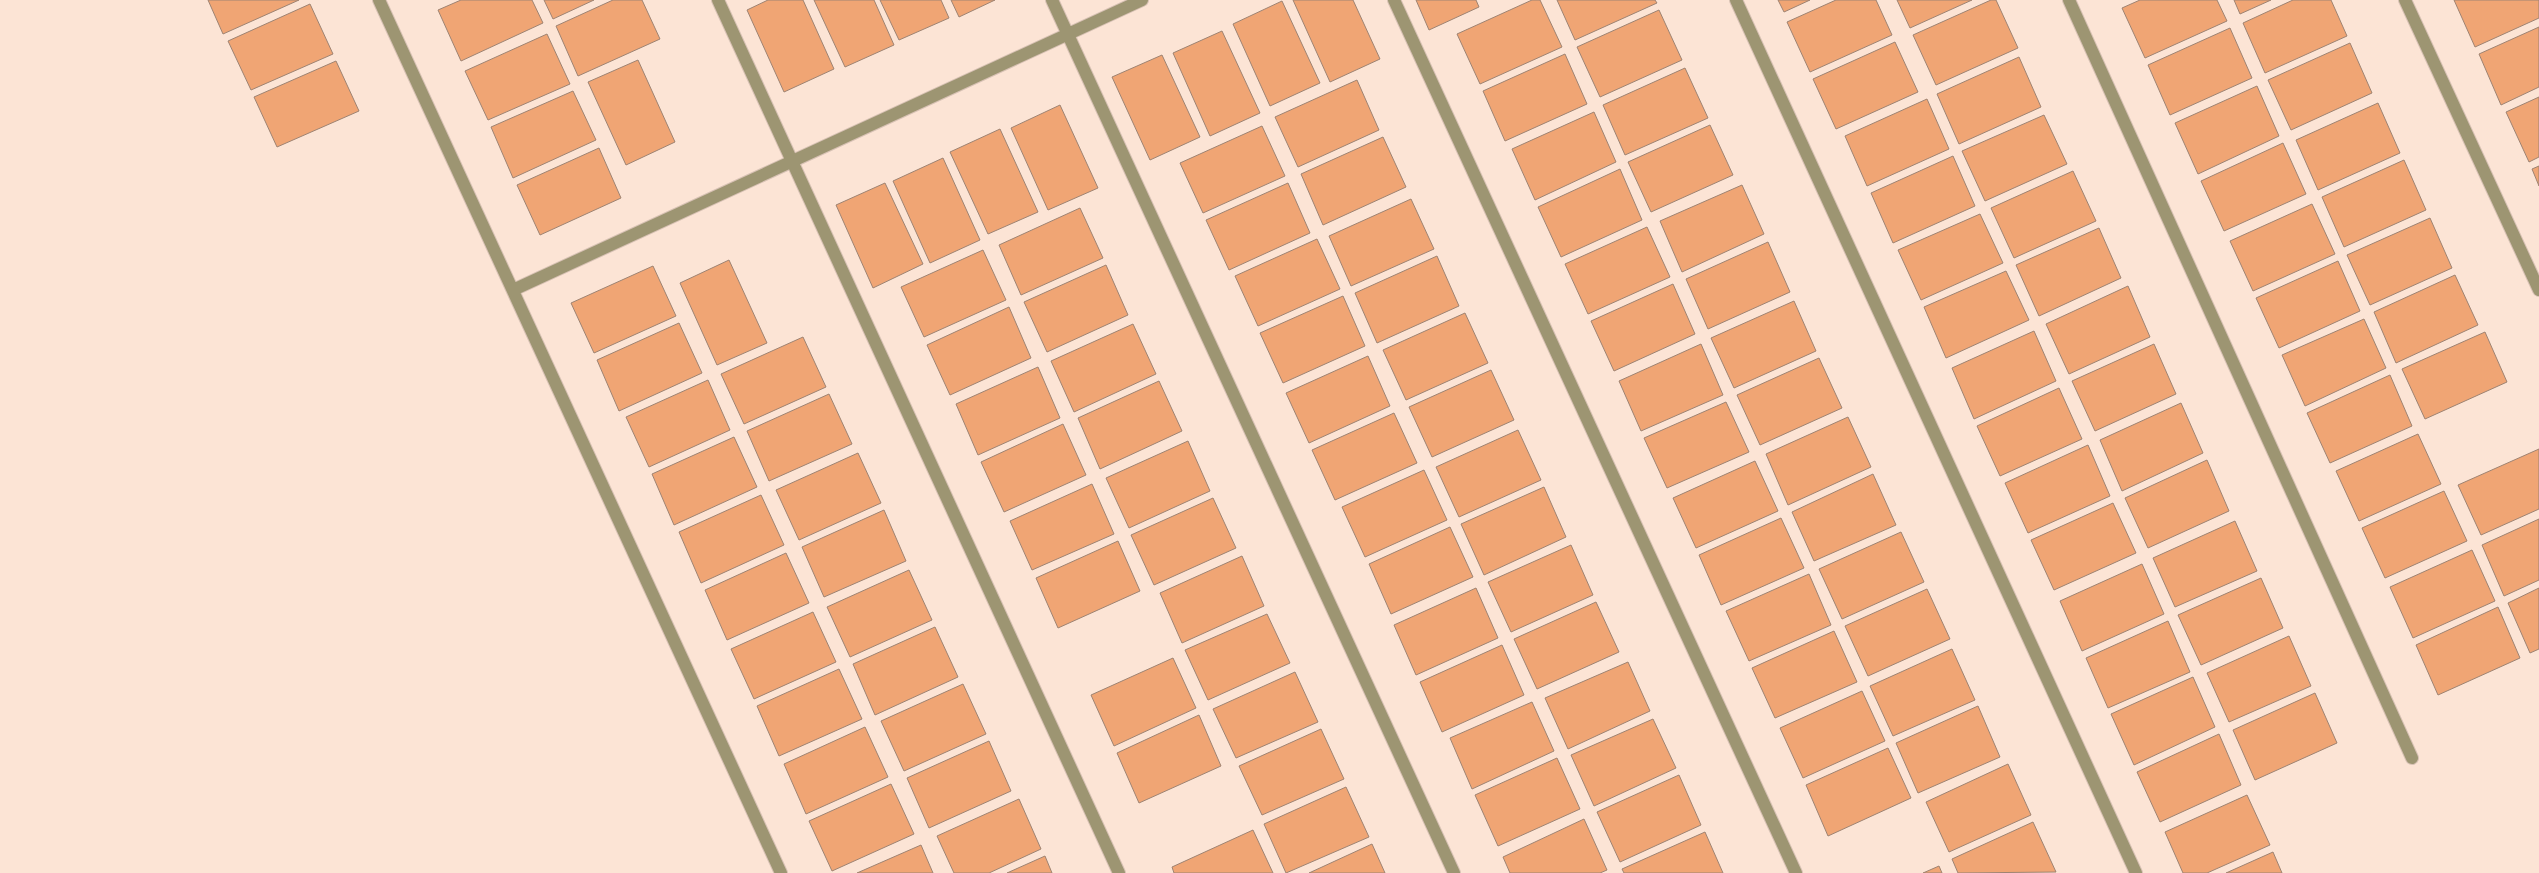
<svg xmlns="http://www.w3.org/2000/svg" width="2539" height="873" font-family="Karla,sans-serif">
  <rect width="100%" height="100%" fill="#fce4d5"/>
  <path fill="#f0a574" stroke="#9e8372" d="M208,0H299L223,34Z
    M461,0H532L543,23L461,61L438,10Z
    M544,0H594L553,19Z
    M613,0H642L660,39L578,76L556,26Z
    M768,0H803L834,69L784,92L747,10Z
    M814,0H874L894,45L845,67Z
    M880,0H941L949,18L899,40Z
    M951,0H995L959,17Z
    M1293,0H1353L1380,59L1330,82Z
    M1416,0H1476L1479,7L1429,30Z
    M1532,0H1540L1562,47L1480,84L1457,34Z
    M1557,0H1655L1657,3L1575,40Z
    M1778,0H1810L1784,12Z
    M1836,0H1876L1892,35L1810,72L1787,22Z
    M1897,0H1972L1910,28Z
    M1991,0H1996L2018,48L1936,85L1913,35Z
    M2140,0H2217L2227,21L2145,58L2122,8Z
    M2234,0H2271L2240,14Z
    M2293,0H2331L2347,36L2265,73L2243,23Z
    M2454,0H2539V18L2475,47Z
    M1282,1L1320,83L1270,106L1233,24Z
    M310,4L333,54L251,90L228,41Z
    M1659,10L1682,60L1600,97L1577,47Z
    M2539,27V87L2501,105L2479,54Z
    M2230,28L2252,78L2170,115L2148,65Z
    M1222,31L1260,113L1210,136L1173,53Z
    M547,34L570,84L488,120L465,71Z
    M1895,42L1918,92L1836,129L1813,79Z
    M2350,43L2372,93L2291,130L2268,80Z
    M1565,54L1587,104L1505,141L1483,91Z
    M1162,55L1200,137L1150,160L1112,77Z
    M2019,57L2041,107L1959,144L1937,94Z
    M638,60L675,142L626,165L588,82Z
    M336,61L359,111L277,147L254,97Z
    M1685,68L1708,118L1625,155L1603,105Z
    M1357,80L1379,130L1298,167L1275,117Z
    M2257,86L2279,136L2198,174L2175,123Z
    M573,91L596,140L513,178L491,127Z
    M2539,97V157L2529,162L2506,112Z
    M1927,99L1949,149L1867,186L1845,136Z
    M2378,103L2400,153L2318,190L2296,140Z
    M1060,105L1098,188L1048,210L1011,128Z
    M1594,112L1616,162L1535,200L1512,149Z
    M2044,115L2067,164L1985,201L1962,151Z
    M1710,125L1733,175L1651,212L1628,162Z
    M1262,126L1285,176L1203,213L1180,163Z
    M1000,129L1038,212L988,234L950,152Z
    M1383,137L1406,187L1323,225L1301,174Z
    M2283,143L2306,194L2224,231L2201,181Z
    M599,148L621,198L540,235L517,185Z
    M1953,156L1975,206L1893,243L1871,193Z
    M943,158L980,240L930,263L893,181Z
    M2404,160L2426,210L2344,247L2322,197Z
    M2539,166V186L2532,169Z
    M1620,169L1642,220L1561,257L1538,207Z
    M2073,171L2096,221L2014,258L1991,208Z
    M885,183L923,264L873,288L836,205Z
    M1288,183L1310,233L1229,270L1206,220Z
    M1742,185L1764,234L1682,272L1660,221Z
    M1411,199L1434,249L1351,286L1329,236Z
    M2312,204L2335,254L2253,291L2230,241Z
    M1080,208L1103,258L1021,295L999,245Z
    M1980,214L2003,263L1921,300L1898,250Z
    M2430,218L2452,268L2370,305L2347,255Z
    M1647,227L1670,277L1588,314L1565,264Z
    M2099,228L2121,278L2039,316L2016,265Z
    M1317,239L1340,289L1258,326L1235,276Z
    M1768,242L1790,292L1708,329L1686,279Z
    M983,250L1006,300L924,337L901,287Z
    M1437,256L1459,306L1377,343L1355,293Z
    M729,260L767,343L717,365L680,283Z
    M2338,261L2360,311L2279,348L2256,298Z
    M1106,265L1128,315L1047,352L1024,302Z
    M653,266L676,316L594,353L571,303Z
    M2006,271L2029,320L1946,358L1924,307Z
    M2455,275L2478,325L2396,363L2374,312Z
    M1673,284L1695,334L1614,371L1591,321Z
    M2128,286L2150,337L2069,374L2046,324Z
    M1343,296L1365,346L1283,383L1260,333Z
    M1794,301L1816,351L1734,388L1711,338Z
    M1009,307L1031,358L950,395L927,345Z
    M1465,313L1488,363L1406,400L1383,350Z
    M2364,319L2386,368L2305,406L2282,355Z
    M679,323L702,373L619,411L597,360Z
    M1133,324L1156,374L1074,412L1051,361Z
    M2034,331L2056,381L1974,419L1952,368Z
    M2485,332L2507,382L2425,419L2402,369Z
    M803,337L826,387L744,424L721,374Z
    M1701,344L1723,395L1641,431L1619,381Z
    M2154,344L2176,394L2095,431L2072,381Z
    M1368,356L1390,406L1309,443L1286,393Z
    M1819,358L1842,408L1760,445L1737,395Z
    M1038,367L1060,418L978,455L956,404Z
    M1491,370L1514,420L1432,457L1409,407Z
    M2390,375L2412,426L2330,463L2307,413Z
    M708,380L730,430L649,467L626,417Z
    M1159,381L1182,431L1100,469L1078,418Z
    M2059,388L2082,439L2000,476L1977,426Z
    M829,394L852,444L769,481L747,431Z
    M1726,402L1749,452L1667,488L1644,438Z
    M2181,403L2203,453L2122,491L2100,440Z
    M1394,413L1417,463L1335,500L1312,450Z
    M1848,417L1871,467L1788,505L1766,454Z
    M1063,424L1086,475L1004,512L981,462Z
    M1518,430L1541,480L1459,517L1436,467Z
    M2418,434L2441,484L2359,521L2336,471Z
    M734,437L757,487L674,525L652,474Z
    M1188,441L1210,491L1129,528L1106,478Z
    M2088,445L2110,496L2028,533L2005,483Z
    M2539,449V509L2481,535L2458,485Z
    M858,453L881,503L799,540L776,490Z
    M2207,460L2229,511L2148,548L2125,498Z
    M1755,461L1778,511L1696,548L1673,498Z
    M1424,470L1447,520L1365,557L1342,507Z
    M1873,474L1896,525L1814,561L1792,512Z
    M1092,484L1114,534L1032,570L1010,521Z
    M1544,487L1566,537L1484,575L1461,524Z
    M2444,491L2467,541L2385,578L2362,528Z
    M761,495L784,545L701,583L679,532Z
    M1213,498L1236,548L1154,585L1131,535Z
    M2113,503L2136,553L2054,590L2031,540Z
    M884,510L906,561L824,597L802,547Z
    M1781,518L1804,568L1721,605L1699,555Z
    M2539,519V580L2504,596L2482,545Z
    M2235,521L2257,571L2175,607L2153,558Z
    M1450,527L1473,577L1391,614L1369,564Z
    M1901,532L1924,582L1842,619L1819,569Z
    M1118,541L1140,591L1058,628L1036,578Z
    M1571,545L1593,595L1511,632L1488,582Z
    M2472,550L2495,601L2413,638L2390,587Z
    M786,553L809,603L727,640L705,590Z
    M1242,556L1264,606L1182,643L1160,593Z
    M2142,564L2164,614L2082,651L2060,601Z
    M909,570L932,620L850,657L827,607Z
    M1809,574L1831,625L1749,661L1726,611Z
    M2261,578L2283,628L2201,665L2178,615Z
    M1476,588L1498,638L1416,675L1394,625Z
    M2539,588V649L2530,653L2508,603Z
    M1927,589L1950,639L1868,676L1845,626Z
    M1596,602L1619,652L1537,689L1514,639Z
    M2498,607L2520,658L2438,695L2416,645Z
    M813,612L836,662L754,699L731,649Z
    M1267,614L1290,663L1208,700L1185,650Z
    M2168,621L2190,672L2108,708L2086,658Z
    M935,627L958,677L875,715L853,664Z
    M1834,631L1857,682L1775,718L1752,668Z
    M2289,636L2311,686L2229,722L2207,673Z
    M1502,645L1524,695L1442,732L1420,682Z
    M1952,649L1975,700L1893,736L1870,686Z
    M1173,658L1196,708L1114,746L1091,695Z
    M1628,662L1650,711L1568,749L1545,698Z
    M839,669L862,719L779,756L757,706Z
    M1295,672L1318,722L1236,758L1213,709Z
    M2193,677L2215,727L2134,765L2111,714Z
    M963,684L986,734L904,771L881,721Z
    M1862,691L1885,741L1803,778L1780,728Z
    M2315,693L2337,743L2255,780L2233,730Z
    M1532,702L1554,751L1472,789L1450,738Z
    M1978,706L2000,757L1918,793L1896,743Z
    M1199,715L1221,766L1139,803L1117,753Z
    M1653,719L1676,768L1594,806L1571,755Z
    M865,727L888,777L806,814L784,764Z
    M1321,729L1344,779L1262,815L1239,766Z
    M2219,734L2241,785L2160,822L2137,772Z
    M989,741L1011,791L929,828L907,778Z
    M1888,748L1911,798L1828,836L1806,785Z
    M1557,758L1580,809L1498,846L1475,795Z
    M2008,764L2031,815L1949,852L1926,802Z
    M1679,775L1701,825L1620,862L1597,812Z
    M891,784L914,834L832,871L809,821Z
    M1346,787L1369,837L1286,873L1264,824Z
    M2247,795L2270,845L2207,873H2183L2165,832Z
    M1019,799L1041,849L989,873H954L937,836Z
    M1584,819L1607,870L1600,873H1510L1503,857Z
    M2033,822L2056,872L1958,873L1952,859Z
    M1253,830L1273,873H1174L1172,867Z
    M1705,832L1723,873H1624L1622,869Z
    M1372,844L1385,873H1309Z
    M921,845L933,873H857Z
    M2273,852L2282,873H2226Z
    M1045,856L1052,873H1007Z
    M1939,866L1942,873H1923Z"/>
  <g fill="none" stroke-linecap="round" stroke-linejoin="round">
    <defs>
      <path id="street" d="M379,0L781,873
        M718,0L1119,873
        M1052,0L1454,873
        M1394,0L1796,873
        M1736,0L2136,873
        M2069,0L2412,758
        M2405,0L2539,290
        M513,290L1142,0"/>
    </defs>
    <use href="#street" stroke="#d8c2b5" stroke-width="14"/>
    <use href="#street" stroke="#9d9572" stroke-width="12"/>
  </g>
</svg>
